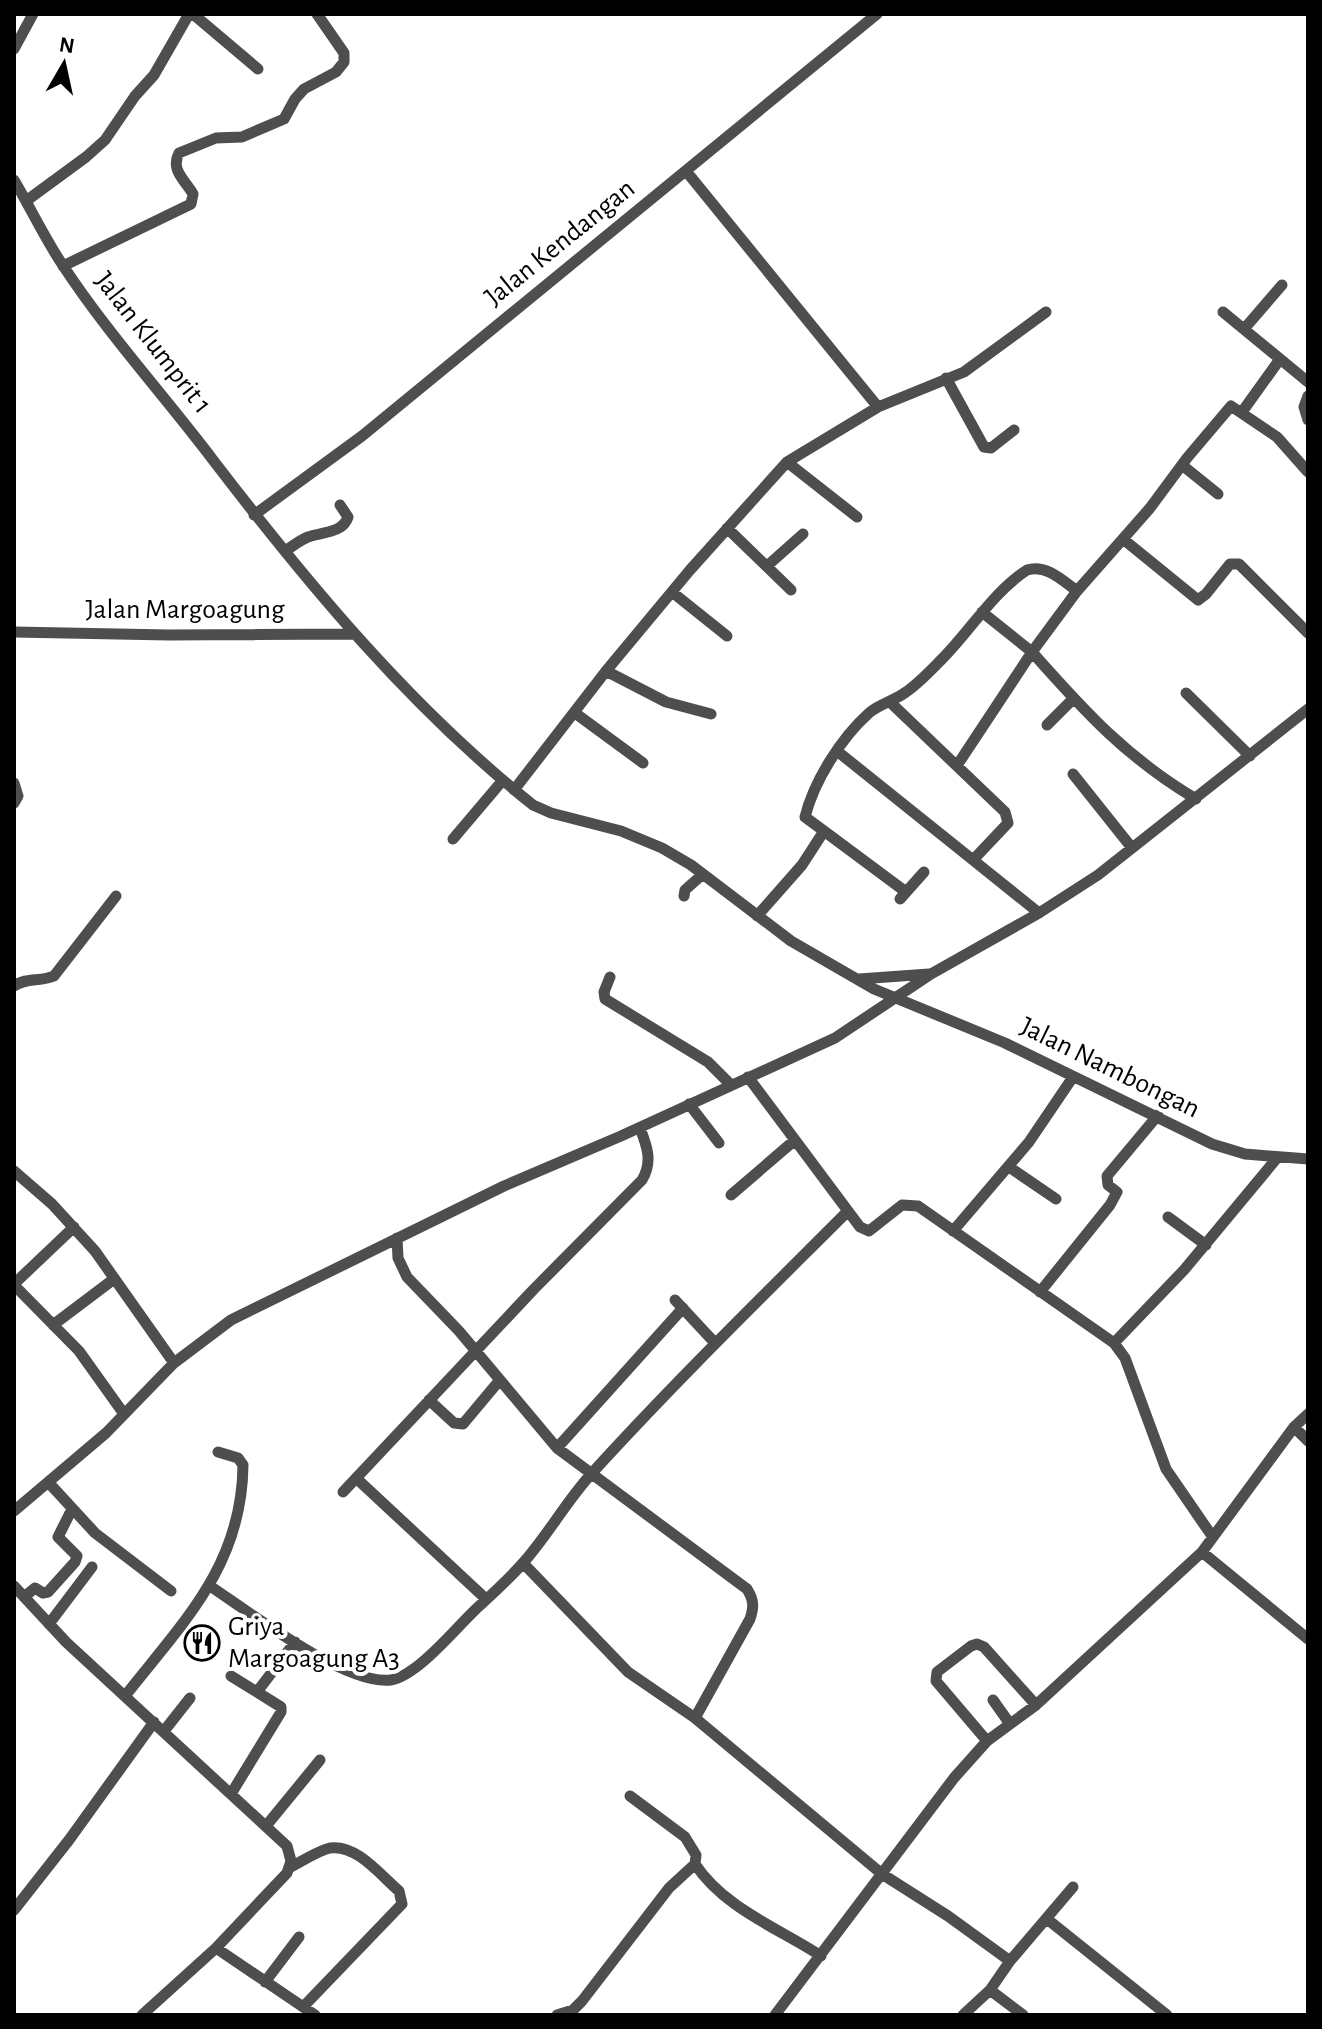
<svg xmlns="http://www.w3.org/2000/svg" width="1322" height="2029" font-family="'Alegreya Sans',sans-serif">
  <rect width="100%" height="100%" fill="#fff"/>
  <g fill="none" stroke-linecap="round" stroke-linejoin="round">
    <path stroke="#4e4e4e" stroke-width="11" d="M193,14L258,69
      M14,49L33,14
      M686,171L878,407
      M14,180C30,207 44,237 62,264C107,333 163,394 213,460C308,584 410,707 533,805L551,813L621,831L662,848L691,865L791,941L874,989L1005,1043L1212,1144L1245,1154L1308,1159
      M26,201L86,157L105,140L135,96L154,75L189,14
      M63,266L191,204L193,194C185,180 170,170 179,153L216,138L242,137L284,119L295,99L304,89L336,72L344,62V53L317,14
      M1223,312L1308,382
      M1244,329L1282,285
      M946,378L984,447L991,448L1014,430
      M1308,396L1304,407L1308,420
      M1242,412L1280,359
      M787,462L857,517
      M1182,465L1218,494
      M254,515L362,436L877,14
      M727,528L791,590
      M1123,539L1198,600L1206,594L1230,564H1239L1308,633
      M285,551C293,546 300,540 308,537C322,532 343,533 348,517L340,505
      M767,566L803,534
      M672,592L727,636
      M14,632L169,635L355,634
      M606,671L666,702L711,714
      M1186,693L1250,756
      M890,702L1005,812L1008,823L973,860L1039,913
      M575,713L643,763
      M1047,725L1073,699
      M837,751L973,860
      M958,764L1032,652L982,612
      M1073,774L1132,848
      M14,783L18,796L14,803
      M514,790L606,671L690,570L787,462L878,407L964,372L1046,312
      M1196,799C1127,758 1085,712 1032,652L1077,591L1150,508L1187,458L1231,406L1277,437L1308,472
      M824,831L906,892
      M453,839L503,780
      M684,896L685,890L703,874
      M900,899L924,872
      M757,916L802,865L824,831L805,817C814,781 841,738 869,713C879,704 894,701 906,692C919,683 931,670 942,659C970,631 993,592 1027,570C1046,564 1062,580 1077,591
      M610,977L604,992L605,999L708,1062L731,1085
      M859,979L929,974
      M14,986C26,977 40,982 54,976L116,896
      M689,1104L719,1143
      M1009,1167L1056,1199
      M14,1171L52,1204L95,1251L174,1363
      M731,1195L795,1140
      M848,1211L860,1227L869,1231L902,1205L918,1206L1114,1343L1125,1358L1166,1469L1212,1536
      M1168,1217L1206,1245
      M953,1231L1029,1142L1073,1077
      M397,1238L398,1258L407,1277L459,1331L557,1448L747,1589C754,1600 754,1607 750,1619L695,1718L882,1874L948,1916L1010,1961
      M14,1284L74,1227
      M14,1285L79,1351L124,1414
      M1040,1292L1110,1205L1117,1192L1108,1185L1107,1176L1158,1115
      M675,1300L715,1343
      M53,1325L114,1279
      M1114,1343L1184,1270L1277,1158
      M429,1400L454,1423L463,1424L499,1381
      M1294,1427L1308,1441
      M557,1448L683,1308
      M356,1478L486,1599
      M49,1483L95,1533L171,1591
      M343,1492L534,1289L642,1180C653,1162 647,1146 640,1128
      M14,1511L106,1433L174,1363L231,1320L504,1186L621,1136L835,1038L931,974L1039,913L1098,875L1308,709
      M1202,1552L1308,1639
      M523,1563L628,1672L695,1718
      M14,1586L66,1642L287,1846L291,1861L287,1873L216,1948L142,2015
      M210,1586C249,1612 346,1686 391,1680C417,1676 456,1628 475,1610C491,1595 508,1580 523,1563C548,1535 567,1500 593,1472C675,1382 762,1297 848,1211L748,1077
      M24,1597L35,1588L43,1593L48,1592L75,1562L77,1556L58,1537L72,1509
      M49,1624L92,1567
      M231,1676L257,1692
      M125,1696C183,1622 242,1566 243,1465L238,1458L218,1452
      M993,1700L1010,1724
      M164,1731L190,1698
      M987,1741L936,1681L937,1672L971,1646L977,1644L984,1647L1036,1705
      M231,1794L281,1712V1707L257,1692L295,1642
      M630,1796L685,1837L696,1855L695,1864
      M266,1826L320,1760
      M289,1868C301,1862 317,1851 330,1848C357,1844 381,1876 399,1891L402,1904L303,2007
      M14,1910L69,1840L154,1722
      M1047,1919L1167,2015
      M216,1948L315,2015
      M265,1982L299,1937
      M990,1990L1023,2015
      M557,2015L573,2010L582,2001L669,1888L695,1864C724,1908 778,1928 821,1956
      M775,2015L954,1778L987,1741L1036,1705L1202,1552L1294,1427L1308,1414
      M963,2015L990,1990L1010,1961L1073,1887"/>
  </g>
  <defs>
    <symbol id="restaurant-ring" viewBox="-11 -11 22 22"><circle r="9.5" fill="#fff" stroke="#000" stroke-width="1.5"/><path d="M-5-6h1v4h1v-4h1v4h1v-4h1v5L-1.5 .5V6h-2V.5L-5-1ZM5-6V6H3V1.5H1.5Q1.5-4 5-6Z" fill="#000"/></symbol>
  </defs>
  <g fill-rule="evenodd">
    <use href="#restaurant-ring" x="182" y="1623" width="40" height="40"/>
  </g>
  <g text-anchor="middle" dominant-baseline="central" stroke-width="8" stroke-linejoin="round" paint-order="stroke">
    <g font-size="28" fill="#000" stroke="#fff">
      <text transform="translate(560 243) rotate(-39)">Jalan Kendangan</text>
      <text transform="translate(153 343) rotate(52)">Jalan Klumprit 1</text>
      <text x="185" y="610">Jalan Margoagung</text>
      <text transform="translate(1110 1068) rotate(26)">Jalan Nambongan</text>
    </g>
    <g font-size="28" fill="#000" stroke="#fff" text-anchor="start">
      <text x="228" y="1627">Griya<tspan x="228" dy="32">Margoagung A3</tspan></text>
    </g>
  </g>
  <rect width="1322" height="2029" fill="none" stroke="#000000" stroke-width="32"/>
  <g transform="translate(64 64) rotate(9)" stroke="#ffffff" stroke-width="6" paint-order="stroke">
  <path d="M0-6L14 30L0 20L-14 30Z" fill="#000000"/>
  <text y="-12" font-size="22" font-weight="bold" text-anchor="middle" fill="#000000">N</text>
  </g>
</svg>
